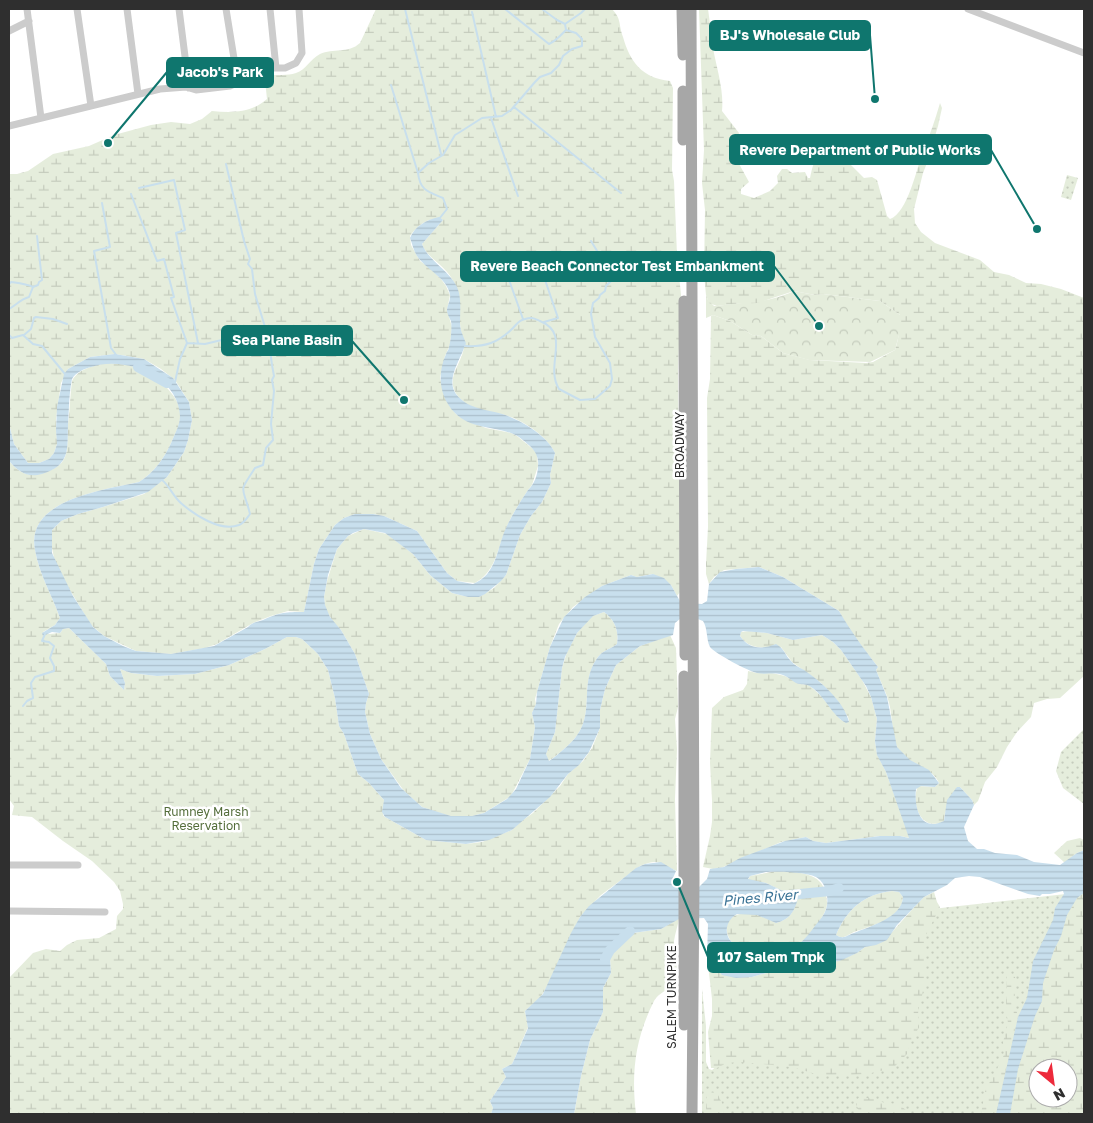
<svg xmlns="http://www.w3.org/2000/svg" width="1093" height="1123" font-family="'Golos Text',sans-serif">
  <defs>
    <pattern id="grass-dots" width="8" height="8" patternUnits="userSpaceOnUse" patternTransform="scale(1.25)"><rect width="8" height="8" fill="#e5eddc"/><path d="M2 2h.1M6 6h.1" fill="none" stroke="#c5ccbd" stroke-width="1.8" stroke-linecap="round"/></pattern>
    <pattern id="forest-crowns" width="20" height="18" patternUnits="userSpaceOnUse" patternTransform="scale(1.25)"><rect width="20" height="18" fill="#e5eddc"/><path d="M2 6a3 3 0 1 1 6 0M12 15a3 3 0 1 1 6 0" fill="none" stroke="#c5ccbd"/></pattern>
    <pattern id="wetland-marsh" width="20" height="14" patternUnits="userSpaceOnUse" patternTransform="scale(1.25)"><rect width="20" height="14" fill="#e5eddc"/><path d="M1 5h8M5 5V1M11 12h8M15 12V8" fill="none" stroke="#c5ccbd"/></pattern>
    <pattern id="water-rules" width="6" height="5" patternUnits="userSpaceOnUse" patternTransform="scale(1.25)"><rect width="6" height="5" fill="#c8dfed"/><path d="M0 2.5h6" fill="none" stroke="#acc0cc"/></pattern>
  </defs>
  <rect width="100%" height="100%" fill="#fff"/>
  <path fill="url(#grass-dots)" fill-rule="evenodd" d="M1067,175L1078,178L1071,200L1061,197Z
    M1084,729V804L1063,788L1056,771L1061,752Z
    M1084,892V1114H702V989L706,1026V1062L709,1069L712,1070L848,958L932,909ZM1038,1068H1068V1098H1038Z"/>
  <path fill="url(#forest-crowns)" d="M794,291L815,295L823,294L880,301L900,315V331L895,350L870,362L809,360L783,353L761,336L752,335L730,321L713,315L706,318V295L708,300L714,306C722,306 727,304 734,304C757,301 773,301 794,291Z"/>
  <path fill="url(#wetland-marsh)" fill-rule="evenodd" d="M376,9H612C622,20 618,23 623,37C630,62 642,78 670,81L673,88L672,170L674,181L677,255L681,295L678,370L680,592L677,596L671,585L653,574L637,577L631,575L602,586L573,607L559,624L550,647L535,699L536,704L532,713L535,727L530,759L511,796L484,813L472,816L456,817L446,815L422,807L404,791L381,759L370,734L365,712L366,703L369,694L355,654L341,630L333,622L325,608L324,597L327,581L337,549L348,536L364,529L387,534L413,554L430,575L452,593L468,597H479L494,588L506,575L520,535L531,516L542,502L551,483L550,475L555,453C547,436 523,420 505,415C488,411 468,410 457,395C444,377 464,362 464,345C463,337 460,330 460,322C460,304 460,287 447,272C439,262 426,256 422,244L443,220C429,216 418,225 410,236L411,245L420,261L430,268L441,279L446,286L450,295L447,310L452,327L450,345L445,356L440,378L449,405L456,414L463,419L486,428L511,433L517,436L533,449L537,454L538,466L532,485L528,490C520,503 510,517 505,531C497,551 495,572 475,583L457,581L447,573L417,531L384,516L373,514H355L344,518L335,525L319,549L314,564L304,612L288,611L271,616L253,623L217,644L205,648L171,654L136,651L104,636L91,625L65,582L54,558L52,548V530L61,521L78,514L103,507L144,494L167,477L184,452L188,440L192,420L189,402L175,380L161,369L144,359L115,354L90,357L68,369L61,383L56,419L57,444L54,453L49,459L39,463H28L14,444L9,424V174H17L28,171L53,154L89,146L114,135L151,125L171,122L190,124L202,119L212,111C232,113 251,113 267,99L265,80L268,76C277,74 287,76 296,73C306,70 310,59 320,54C333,48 348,54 360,43Z
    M699,9H708C710,22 711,35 713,48C717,70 724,90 722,111L739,133L735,147L739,154L738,162L749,182L741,189V194L754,198L770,191L778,183L777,176L782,169H787L792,173L805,172L808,178H810C812,168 814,157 824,152L850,164L864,178L872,177L877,180L887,216L890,219C908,213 917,167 923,151C930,135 935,120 940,103L942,108L938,126L927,163L923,173L914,209L915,223L921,232L935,243L980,260L994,272L1009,275L1026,283L1041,284L1061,289L1084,298V676L1060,698L1047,699L1034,703L1031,717L1017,732L1007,747L997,767L985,782L978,801L974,805L972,800L960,787L945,813L944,821C922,833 910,804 918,786L935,787L939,783C931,765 907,765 898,749C891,735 893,717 889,703C886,691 880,681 876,670L878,667C864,649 849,631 839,611L783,577L759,567L724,570L714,577L709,584L706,574V564L708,527L707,398L710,379L711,316L713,315L730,321L752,335L761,336L783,353L810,360L866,363L873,362L895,350C899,338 900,327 900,315L880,301L823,294L815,295L794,291L757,303L732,304L717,306L709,303L706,295L704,274L705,210L702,183L704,150Z
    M105,363C133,363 155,371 172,394C178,401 181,410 180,419C179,427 175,434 172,441C165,457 154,473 139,482C105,490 25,499 35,550C39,574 52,595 60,618L55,625L43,632L49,634L60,633L63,629L69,628L106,664L110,676L124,690L125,683L120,669L131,673L157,676L195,674L229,665L265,649L287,637H296L302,639L318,654L328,670L335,698L339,726L344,734L358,774L369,783L384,800L383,815L385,817L426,840L466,844L482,842L512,830L520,822L533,813L560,786L568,774L583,761L592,748L600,728V710L605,689L616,665L640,646L670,635L676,648L678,707L675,719L677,749L675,799L677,871C661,865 660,857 640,866L601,895L580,917L548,985L540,998L525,1011L528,1027L514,1060L512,1064L502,1069L506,1077L490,1101L493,1108L491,1114H9V978L33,953L46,949L60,951L67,945L77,940L99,938L116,929L117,916L123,909V904L120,891L114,882L92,861L63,841L32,817L12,815L14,806L9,799V461C19,472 27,478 42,473C73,465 66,448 68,424C70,410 70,395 72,381C78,369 93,366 105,363Z
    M604,612C615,620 619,631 617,644C611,649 603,650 598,657C575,689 602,719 564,749C559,753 554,758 548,761L546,754L555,732L562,668L567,652L577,633L590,617Z
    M749,631L767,633L793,640L822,635L833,642L841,650L862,680L871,697L877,719L875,741L877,754L886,772L910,838L900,836H880L826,843L813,841L806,837L781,842L721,868L713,869L703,867L710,836L712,822V800L710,763L712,708L724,697L743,690L747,684L748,671L757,673H772L785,676L800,684L809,685L820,695L841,720L849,721L848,717L837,700L821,683L792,662L781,647C764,647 750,651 740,636L741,632Z
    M1080,838L1084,840V850L1077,853L1065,863L1054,853L1067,841Z
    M777,871C802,873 825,871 827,902C828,913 812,932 804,940C787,954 777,958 755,950C749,948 742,949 736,946C724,938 722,917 740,914C752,912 766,917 776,923C790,920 795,910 797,898L766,883L748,880L750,876Z
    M892,891L899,892L903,897C902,919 871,926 854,932C847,935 844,940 836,935C847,909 864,894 892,891Z
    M934,892L937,902L940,907L925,937L926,944L925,958L926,970L922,996L918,1010L919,1027L910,1044L907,1054L893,1068L867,1074L852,1075H819L792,1067L740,1062L727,1063L717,1068H711L708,1032L712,1016V999L707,956L716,967L736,978L752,977L787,967L832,963L857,953L865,947L879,943L887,940L893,931L917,904L924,897Z
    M1084,893V1114H1010L1018,1069L1035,1016L1042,1001L1043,983L1054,950L1061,936L1067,915L1077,898ZM1038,1068H1068V1098H1038Z
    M679,918C678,926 675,933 674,941C673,953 680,967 675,980C671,989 658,993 654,1001C635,1039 631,1073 636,1114H574L581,1076L590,1040L603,1012V988L611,973L610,958L613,946L615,942L633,933L661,929Z
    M1009,974L1013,975L1015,977V1005L1018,1017L996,1114H981L986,1086L991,1081L1004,1055L1003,1042L1008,1023L1006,1010L1007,976Z
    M707,1092L717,1093L723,1105L724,1114H706Z
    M860,1097L874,1099L885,1103L898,1104L906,1110L907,1114H860L855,1101Z"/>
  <path fill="url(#water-rules)" fill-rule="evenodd" d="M439,217L443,220L422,244C428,260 447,269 456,285C462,296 460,310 460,323C460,330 463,335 465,341C467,345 465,344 464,348C459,362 446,380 456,394C469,411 491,409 508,416C525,423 547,436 555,453L550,475L551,483L542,502L531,516L520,535L506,575L501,581L485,594L479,597H468L452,593L430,575L413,554L385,533L364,529L353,533L348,536L337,549L328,575L324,597L325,605L330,617L341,630L355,654L369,694L366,703L365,712L370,734L381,759L401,788L422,807L451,816H472L484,813L507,799L516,789L530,759L535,727L532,713L536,704L537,692L550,647L564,617L585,597L602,586L631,575L637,577L653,574L664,578L671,585L681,603L702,604L707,601L709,584L720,572L736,569L759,567L783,577L839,611C850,630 864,649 878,667L876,670L887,697L897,747L910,760L929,770L939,783L935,787L921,786L916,789C914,807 920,833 944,821L947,800L957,787H960L972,800L974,805L964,827L968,841L977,849H984L995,853L1017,855L1034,862L1060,865L1077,853L1084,850V893L1077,898L1067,915L1061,936L1054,950L1043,983L1042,1001L1035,1016L1018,1069L1010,1114H996L1018,1017L1027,998L1033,961L1053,920L1055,908L1064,894L1063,891L1050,894H1042L1040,896L1028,894L980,877L969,876L955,878L947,885L924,897L897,925L887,940L876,945L865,947L857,953L842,960L827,964L823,963L787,967L752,977L736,978L722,975L707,956L708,924L704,918L679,919L661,929L633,933L615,942L611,949L610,958L611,973L603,988V1012L590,1040L581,1076L574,1114H491L493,1108L490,1101L506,1077L502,1069L512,1064L514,1060L528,1028L525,1011L543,994L571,933L580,917L589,906L636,868L645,864L661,862L676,871L673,878L676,882L683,885L699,887L707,879L710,869L724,867L740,858L785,841L806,837L813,841L826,843L880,836H900L909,838L886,772L877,755L875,741L877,719L871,697L866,686L841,650L833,642L822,635L793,640L767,633L743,631L741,632L740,636C749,649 761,650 776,644C784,648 785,655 791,661C794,665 799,667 804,670C820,681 844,701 849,722L846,723C832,716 825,696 811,687C807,684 805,685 800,684C795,684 789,677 783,675C774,672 766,675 757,673C750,672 714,653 710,647C706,639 708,629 703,621L695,618H681L675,623L673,635L640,646L616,665L605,689L600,710V728L589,752L579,765L568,774L550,797L512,830L489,840L466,844L426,840L385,817L382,812L384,800L369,783L358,774L344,734L339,726L335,698L328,670L318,654L302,639L296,637H287L265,649L229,665L195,674L157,676L131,673L120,669L125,683L124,690L110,676L106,664L69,628L63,629L60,633L52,632L43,636L42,633L55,625L60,618C52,595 39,574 35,550C25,499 105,490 139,482C154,473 165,457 172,441C175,433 180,425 180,416C179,376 124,355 91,367C84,369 76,372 72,379C69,393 69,411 68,425C67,449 71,465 42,474C27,478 19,472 9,461V424L14,444L28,463H39L49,459L54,453L57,444L56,430L57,407L64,374L68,369L90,357L115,354L144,359L173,378L189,402L192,420L188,440L184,452L167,477L148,492L103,507L78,514L61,521L52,530V553L73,596L93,627L104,636L123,646L136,651L171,654L214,646L248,627C253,622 257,622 263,620C281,612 285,612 304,612L314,564L319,549L335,525L344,518L355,514H373L384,516L417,531L447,573L457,581L473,584C497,575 497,547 506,528C512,515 520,502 528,490C534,485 538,474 538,466C539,458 536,452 530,446C524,441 519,436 511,433C494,427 469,428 455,413C439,397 437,374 446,354C448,349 448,352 449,347C451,341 452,326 451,321C449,317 447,314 447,310C447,305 451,300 450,295C448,280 430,271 421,261C414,254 413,246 410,238C415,226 426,220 439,217ZM604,612C615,620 619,631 617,644C611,649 603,650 598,657C575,688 602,719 564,749C559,753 554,758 549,761L546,754L555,732L562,668L565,657L577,633L593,616ZM766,872C776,871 808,872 816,877C822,880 827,889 827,896C828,904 827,910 822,917C813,928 806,940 794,948C780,957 768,954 754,950C749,949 743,949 739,947C723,940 723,922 737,914L757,915L776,923C790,920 795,910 798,898L766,883L748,879L750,876ZM892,891L899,892L903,897C902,918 870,926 854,933C847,935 844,940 836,935C847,909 864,894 892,891Z"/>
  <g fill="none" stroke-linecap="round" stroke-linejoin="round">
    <path stroke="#c8dfed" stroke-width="2" d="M405,9L441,154
      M505,9L549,44C556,41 561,35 566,30L565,24L581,13L585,9
      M542,9L557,20L565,24
      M472,12L496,117
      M391,85L418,173
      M514,107L621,193
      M491,118L518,196
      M139,188L174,180L185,230L176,233L198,343
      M131,194L157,261L164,259L174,297L171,298L187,343
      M102,203L110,247L94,251L111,348L117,356
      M439,219L447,209L443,198C429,192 420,191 418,173L429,163L443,155L455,135L460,132L482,118L502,116L511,110L535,82L540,77L551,73L559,65L563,56L572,49L582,46V39L576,33L566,30
      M499,252L523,319
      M541,268L558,318L544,322
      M9,284L11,282C18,283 27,284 33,287L29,297C21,299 16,305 9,309
      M33,287L38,285L39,282L42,280L37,236
      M9,335L12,338L23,335L33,344L42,346L65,374
      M24,335L31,329L34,318L36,317L53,319L67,324
      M465,346C485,347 498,343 513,328C517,324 519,320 525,319C532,317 533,318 540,321C572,334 544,365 559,389L580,400L595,399L610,386L612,379L610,363L595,337L591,314L593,303L599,298L600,295L605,291L606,286L612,280L607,272L604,260L602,259L591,241
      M175,382L180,359L187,343L205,344L230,338
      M162,480C169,485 174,498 182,504C195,515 220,532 239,525C244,523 247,518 250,514C243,485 237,495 255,468L263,465L266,448L273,440L271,424L274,391L272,380L274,376L272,365L270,350L265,339V327L255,294L252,269L248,264L250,259L244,241L226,164
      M23,706L27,701L33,698L31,683L35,677L54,671V666L50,658L54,646L49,642L42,641L45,634"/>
    <path stroke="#c8dfed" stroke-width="10" d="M138,367L167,383
      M780,896L830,891L839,888
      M605,959L610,950L630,931"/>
    <path stroke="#ccc" stroke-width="7" d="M27,9L41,118
      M77,9L91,106
      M127,9L138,94
      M179,9L189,88
      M226,9L238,83
      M270,9L276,68
      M968,9L1084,53
      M9,31L29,21
      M9,126L160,89L186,87L196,90L230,86L269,68H285L296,63L302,53L299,9
      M9,865H78
      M9,911L105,912"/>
    <path stroke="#a7a7a7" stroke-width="11" d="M682,9L683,55
      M691,9L694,881L692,1114
      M683,91V140
      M684,301L685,655
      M684,1025V676"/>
  </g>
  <g text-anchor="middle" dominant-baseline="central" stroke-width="5" stroke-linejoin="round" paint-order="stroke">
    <g font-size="12" fill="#2f2f2f" stroke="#fff">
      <text transform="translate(679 445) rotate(-90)">BROADWAY</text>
      <text transform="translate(671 997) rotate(-90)">SALEM TURNPIKE</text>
    </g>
    <g font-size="12" fill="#536d3a" stroke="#fff">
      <text x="206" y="811">Rumney Marsh<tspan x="206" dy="14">Reservation</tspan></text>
    </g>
    <g font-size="14" font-style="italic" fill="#397295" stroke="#fff">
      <text transform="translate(760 897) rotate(-5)">Pines River</text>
    </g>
  </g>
  <path fill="none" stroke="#0f766e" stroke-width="2" d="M875 99L870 35M108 143L167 72M1037 229L991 150M819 326L774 266M404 400L352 341M677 882L708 957"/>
  <g fill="#0f766e" stroke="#fff" stroke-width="2">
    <circle cx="875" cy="99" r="5"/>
    <circle cx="108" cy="143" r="5"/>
    <circle cx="1037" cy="229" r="5"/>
    <circle cx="819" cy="326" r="5"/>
    <circle cx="404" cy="400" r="5"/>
    <circle cx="677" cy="882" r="5"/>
  </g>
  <g fill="#0f766e" stroke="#0f766e" stroke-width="2">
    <rect x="710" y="21" width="160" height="29" rx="5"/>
    <rect x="167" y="58" width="106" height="29" rx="5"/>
    <rect x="730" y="135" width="261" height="29" rx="5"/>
    <rect x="461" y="252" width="313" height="29" rx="5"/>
    <rect x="222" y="326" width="130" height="29" rx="5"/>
    <rect x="708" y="943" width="127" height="29" rx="5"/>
  </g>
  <g font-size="14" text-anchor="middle" font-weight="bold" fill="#fff">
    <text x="790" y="40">BJ's Wholesale Club</text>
    <text x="220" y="77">Jacob's Park</text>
    <text x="860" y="155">Revere Department of Public Works</text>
    <text x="617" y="271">Revere Beach Connector Test Embankment</text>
    <text x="287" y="345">Sea Plane Basin</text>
    <text x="771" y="962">107 Salem Tnpk</text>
  </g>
  <rect width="1093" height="1123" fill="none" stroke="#2f2f2f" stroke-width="20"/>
  <g transform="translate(1053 1083) rotate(151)"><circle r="24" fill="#ffffff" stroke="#acacac"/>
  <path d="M0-4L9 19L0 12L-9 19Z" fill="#ed2a3b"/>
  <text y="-8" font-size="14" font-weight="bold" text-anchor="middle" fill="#2f2f2f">N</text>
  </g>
</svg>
